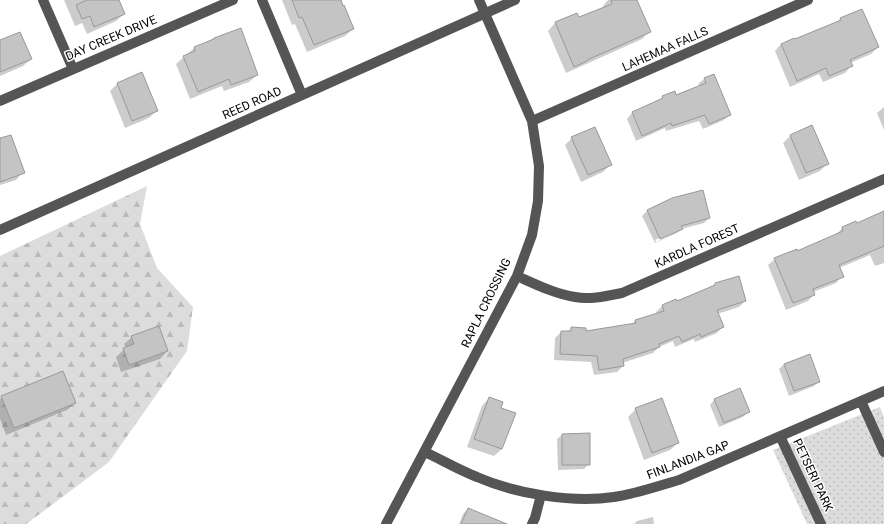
<svg xmlns="http://www.w3.org/2000/svg" width="884" height="524" font-family="Roboto,sans-serif">
  <defs>
    <pattern id="grass-dots" width="8" height="8" patternUnits="userSpaceOnUse"><rect width="8" height="8" fill="#dcdcdc"/><path d="M2 2h.1M6 6h.1" fill="none" stroke="#bbb" stroke-width="1.8" stroke-linecap="round"/></pattern>
    <pattern id="forest-firs" width="22" height="20" patternUnits="userSpaceOnUse"><rect width="22" height="20" fill="#dcdcdc"/><path d="M5 1l3.5 6h-7zM16 11l3.5 6h-7z" fill="#bbb"/></pattern>
  </defs>
  <rect width="100%" height="100%" fill="#fff"/>
  <path fill="url(#grass-dots)" d="M880,407L884,417V524H807L773,450Z"/>
  <path fill="url(#forest-firs)" fill-rule="evenodd" d="M147,186L140,224L157,268L193,307L187,351L109,462L29,522L26,524H0V256ZM159,326L168,351L129,365L123,348L134,344L131,336ZM1,396L76,403L14,428Z"/>
  <path fill="#0003" fill-rule="evenodd" d="M64,0H118L124,14L116,21L87,34L82,23L75,26Z
    M282,0H340L353,29L345,36L307,52L295,24L292,25Z
    M608,0H636L649,32L642,39L566,73L548,31L555,23L577,14L579,19L604,8L603,6Z
    M862,10L878,47L871,54L850,63L851,66L845,73L823,82L819,74L790,87L775,51L781,44L836,23L840,19Z
    M214,38L257,75L249,82L224,91L222,86L190,99L176,64L194,48Z
    M0,41L31,59L23,66L0,76Z
    M141,74L156,111L149,118L125,128L110,91L117,84Z
    M704,79L730,115L724,120L703,129L699,121L666,131L665,128L636,141L627,119L632,113L658,102L663,97L675,96L699,86L698,84Z
    M884,107V130L877,113Z
    M812,126L828,163L820,171L799,180L783,143L790,136Z
    M572,138L610,165L603,172L581,182L565,145Z
    M0,140L23,172L16,180L0,185Z
    M673,199L709,218L704,223L681,229L677,233L655,243L642,216L647,211ZM677,230V232L656,242L655,240Z
    M884,212V263L875,266L870,255L839,268L842,276L836,283L813,292L814,294L808,301L786,310L768,265L775,259L797,252L836,235L842,228L856,224Z
    M715,284L745,301L739,307L717,314L722,327L717,333L695,342L694,339L675,347L673,341L659,347L653,353L622,363L623,366L617,372L594,375L591,362L554,360L555,338L561,332H568L571,328L585,332L631,325L635,321L657,314L656,312L662,306L677,302L712,287Z
    M132,337L167,351L160,359L121,372L116,357L126,348L124,344Z
    M784,364L819,381L814,386L789,396L779,369Z
    M2,397L75,403L67,410L6,435L0,419V399Z
    M489,398L500,409L502,449L494,456L467,447L482,406Z
    M714,400L748,412L743,417L719,427L710,405Z
    M636,409L678,443L670,450L644,460L628,417Z
    M562,435L589,464L584,469L558,470L557,439Z
    M468,509L492,524H459L463,514Z
    M653,517L654,524H634L637,521Z"/>
  <path fill="#c4c4c4" stroke="#999" d="M87,0H119L125,14L94,27L90,16L82,19L76,5Z
    M292,0H341L343,6L344,5L354,29L314,45L302,17L299,18Z
    M611,0H637L651,32L587,60V61L574,67L555,22L577,13L579,17L612,4Z
    M862,9L879,47L850,60L853,66L829,76L826,68L797,81L781,44L794,38L795,39L841,20L840,18Z
    M241,28L258,75L231,85L229,79L198,92L183,56L195,51L194,47L214,39V38Z
    M20,32L32,59L0,72V40Z
    M142,72L158,111L132,121L117,83Z
    M714,74L731,115L709,124L705,115L672,126L671,123L642,136L632,112L663,98L662,96L675,91L676,95L706,83L704,78Z
    M812,125L829,164L806,173L790,135Z
    M595,127L612,165L588,175L571,137Z
    M11,135L25,173L0,182V138Z
    M703,190L710,218L681,226L683,229L660,239L647,210L672,198Z
    M884,211V246L839,265L844,277L813,289L815,295L793,303L774,258L797,249V251L843,231L842,227L856,221L857,223Z
    M739,276L746,301L717,310L724,327L701,337L700,334L682,342L679,336L659,344L660,347L623,359L624,366L599,370L597,356L560,354L561,331H571V327L586,328V331L636,323L635,320L664,311L662,305L676,299L677,301L715,285V283Z
    M159,326L168,351L129,365L123,348L134,344L131,336Z
    M810,354L820,382L794,391L784,364Z
    M63,371L76,403L14,428L1,396Z
    M740,388L750,412L724,423L714,399Z
    M489,397L503,402L501,408L516,413L502,449L474,439Z
    M662,398L679,443L652,453L635,408Z
    M590,433V465H562V434Z
    M468,508L507,524H461Z"/>
  <g fill="none" stroke-linecap="round" stroke-linejoin="round">
    <path stroke="#555" stroke-width="10" d="M43,0L73,69
      M262,0L302,95
      M0,101L233,0
      M532,121L808,0
      M0,230L515,0
      M517,276C535,284 555,294 575,297C590,300 607,296 622,293L884,179
      M861,401L884,452
      M780,436L821,524
      M425,452C442,460 459,470 477,477C516,494 572,503 614,497C636,494 658,486 679,480L884,391
      M386,524L517,276L532,235L538,201L539,166L532,121L479,0
      M532,524L535,518L541,495"/>
  </g>
  <g text-anchor="middle" dominant-baseline="central" stroke-width="3" stroke-linejoin="round" paint-order="stroke">
    <g font-size="12" fill="#000" stroke="#fff">
      <text transform="translate(111 38) rotate(-23)">DAY CREEK DRIVE</text>
      <text transform="translate(665 49) rotate(-24)">LAHEMAA FALLS</text>
      <text transform="translate(252 103) rotate(-24)">REED ROAD</text>
      <text transform="translate(697 246) rotate(-24)">KARDLA FOREST</text>
      <text transform="translate(486 303) rotate(-64)">RAPLA CROSSING</text>
      <text transform="translate(688 460) rotate(-21)">FINLANDIA GAP</text>
      <text transform="translate(813 475) rotate(65)">PETSERI PARK</text>
    </g>
  </g>
</svg>
